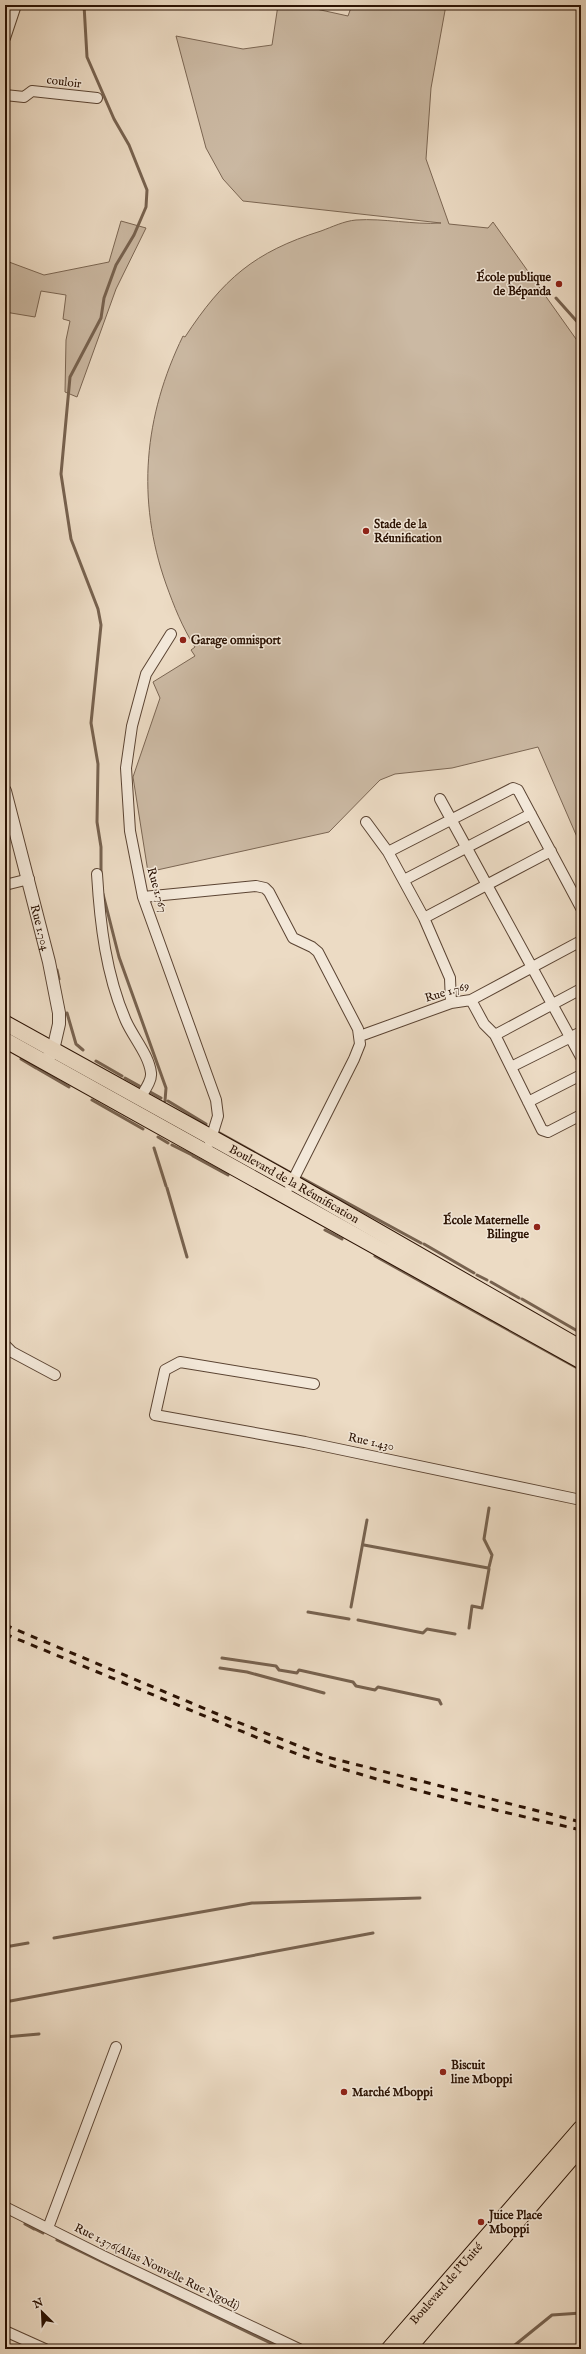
<svg xmlns="http://www.w3.org/2000/svg" width="586" height="2354" font-family="'IM FELL English',serif">
  <rect width="100%" height="100%" fill="#ecdbc4"/>
  <filter id="stains"><feTurbulence type="fractalNoise" baseFrequency=".005" numOctaves="4"/><feColorMatrix values="0 0 0 0 .2 0 0 0 0 .09 0 0 0 0 .02 0 0 0 .5 -.17"/></filter>
  <radialGradient id="worn" r=".72"><stop offset=".6" stop-color="#630" stop-opacity="0"/><stop offset="1" stop-color="#630" stop-opacity=".3"/></radialGradient>
  <path fill="#cbb9a3" stroke="#7b6653" d="M278,5H298L348,16L352,5H446L431,88L426,159L449,224L488,228L493,222L581,346V837H577L538,747L452,768L395,774L380,780L329,832L148,872L133,777L160,698L153,682L195,656L191,650L195,647C182,627 174,606 166,584C136,499 144,416 183,336L185,337C223,279 254,252 321,231C332,227 344,221 356,220C384,218 413,225 441,223L243,201L223,179L206,148L176,36L243,49L272,45Z
    M121,221L146,228L116,289L77,397L65,392L66,340L70,321L63,319L66,295L41,291L35,317L5,312V279L9,262L44,275L109,262Z"/>
  <g fill="none" stroke-linecap="round" stroke-linejoin="round">
    <path stroke="#77624f" stroke-width="3" d="M84,5L87,57L114,119L129,145L147,190L146,207L134,235L116,265L104,298L101,318L70,377L61,474L71,539L98,609L101,625L91,723L98,764L97,822L101,847V875
      M5,47L8,39
      M556,298L581,326
      M103,894L119,957L166,1088L165,1101
      M57,970L59,979
      M67,1013L76,1044L83,1050
      M21,1059L36,1068
      M96,1061L122,1076
      M38,1069L69,1087
      M125,1078L161,1098
      M92,1100L143,1129
      M168,1101L206,1124
      M216,1131L293,1174
      M158,1137L168,1143
      M172,1145L192,1155
      M154,1148L166,1186
      M193,1156L228,1175
      M298,1176L421,1243
      M167,1188L187,1257
      M325,1230L342,1239
      M424,1244L474,1273
      M375,1256L492,1321
      M477,1275L487,1280
      M491,1282L519,1298
      M522,1299L581,1333
      M494,1322L581,1370
      M489,1508L484,1539L492,1555L489,1567
      M364,1545L488,1568
      M351,1607L367,1520
      M308,1612L349,1619
      M358,1620L423,1633L427,1629L455,1634
      M469,1628L472,1606L482,1608L489,1569
      M222,1658L276,1666L279,1670L297,1673L299,1670L353,1682L356,1686L375,1690L378,1687L439,1700L441,1704
      M220,1668L247,1672L324,1693
      M54,1938L252,1903L420,1898
      M5,1947L28,1943
      M5,2002L373,1933
      M5,2037L39,2034
      M25,2224L34,2229
      M35,2229L43,2233
      M57,2240L283,2349
      M510,2349L552,2315L581,2313"/>
    <defs>
      <path id="minor" d="M5,38L16,5
        M5,95L24,97L32,91L97,98
        M171,634L146,674L132,726L126,768L130,831L143,897L216,1100L218,1116L210,1142
        M440,799L581,1057
        M366,822L388,852L424,918L450,978L451,1003
        M388,852L513,788L518,790L581,908
        M97,874C100,924 106,975 126,1021C133,1037 149,1055 151,1073C152,1081 144,1091 140,1098
        M404,880L531,814
        M5,885L29,879
        M143,897L256,886L265,888L269,892L293,938L312,947L318,952L358,1029L360,1044L354,1059L290,1186
        M424,918L551,851
        M471,1000L484,1024L495,1035L542,1130L548,1132L581,1115
        M495,1035L581,989
        M360,1036L451,1003L471,1000L581,941
        M511,1067L581,1032
        M528,1102L581,1075
        M5,1345L12,1352L55,1375
        M314,1384L180,1362L165,1370L155,1415L305,1442L581,1500
        M5,2207L103,2256L299,2349
        M48,2228L116,2047
        M5,2331L45,2349"/>
      <g id="tertiary">
        <path id="s1" d="M5,791L49,962L59,1013V1024L53,1050L49,1057"/>
      </g>
      <g id="primary">
        <path id="s2" d="M5,1023L292,1182L581,1348"/>
        <path d="M5,1040L581,1361"/>
        <path id="s3" d="M389,2349L581,2128"/>
        <path d="M408,2349L581,2147"/>
      </g>
    </defs>
    <use href="#minor" stroke="#5b4433" stroke-width="12"/>
    <use href="#tertiary" stroke="#5b4433" stroke-width="14"/>
    <use href="#primary" stroke="#2b1203" stroke-width="17"/>
    <use href="#minor" stroke="#f3e8d9" stroke-width="10"/>
    <use href="#tertiary" stroke="#f3e8d9" stroke-width="12"/>
    <use href="#primary" stroke="#ecdbc4" stroke-width="15"/>
    <path stroke="#2b1203" stroke-width="3" stroke-dasharray="7 7" stroke-linecap="butt" d="M5,1625L227,1718L327,1757L581,1822
      M5,1634L297,1754C390,1786 486,1808 581,1830"/>
  </g>
  <g fill="#8f2418" stroke="#f3e8d9" stroke-width="1.5">
    <circle cx="559" cy="284" r="4"/>
    <circle cx="366" cy="531" r="4"/>
    <circle cx="183" cy="640" r="4"/>
    <circle cx="537" cy="1227" r="4"/>
    <circle cx="443" cy="2072" r="4"/>
    <circle cx="344" cy="2092" r="4"/>
    <circle cx="481" cy="2222" r="4"/>
  </g>
  <g text-anchor="middle" dominant-baseline="central" stroke-width="3" stroke-linejoin="round" paint-order="stroke">
    <g font-size="12" fill="#2b1203" stroke="#f3e8d9">
      <text transform="translate(64 82) rotate(7)">couloir</text>
      <text transform="translate(157 890) rotate(74)">Rue 1.767</text>
      <text stroke="none"><textPath href="#s1" startOffset="141">Rue 1.704</textPath></text>
      <text transform="translate(447 992) rotate(-17)">Rue 1.769</text>
      <text stroke="none"><textPath href="#s2" startOffset="331">Boulevard de la Réunification</textPath></text>
      <text transform="translate(371 1442) rotate(12)">Rue 1.430</text>
      <text transform="translate(157 2267) rotate(26)">Rue 1.376(Alias Nouvelle Rue Ngodi)</text>
      <text stroke="none"><textPath href="#s3" startOffset="87">Boulevard de l'Unité</textPath></text>
    </g>
    <g font-size="12" font-weight="bold" fill="#2b1203" stroke="#f3e8d9" text-anchor="start">
      <text x="551" y="277" text-anchor="end">École publique<tspan x="551" dy="14">de Bépanda</tspan></text>
      <text x="374" y="524">Stade de la<tspan x="374" dy="14">Réunification</tspan></text>
      <text x="191" y="640">Garage omnisport</text>
      <text x="529" y="1220" text-anchor="end">École Maternelle<tspan x="529" dy="14">Bilingue</tspan></text>
      <text x="451" y="2065">Biscuit<tspan x="451" dy="14">line Mboppi</tspan></text>
      <text x="352" y="2092">Marché Mboppi</text>
      <text x="489" y="2215">Juice Place<tspan x="489" dy="14">Mboppi</tspan></text>
    </g>
  </g>
  <rect width="586" height="2354" fill="none" stroke="#ecdbc4" stroke-width="20"/>
  <rect x="6" y="6" width="574" height="2342" fill="none" stroke="#2b1203" stroke-width="2"/>
  <rect x="10" y="10" width="566" height="2334" fill="none" stroke="#2b1203"/>
  <g transform="translate(42 2312) rotate(336)" stroke="#f3e8d9" stroke-width="3" paint-order="stroke">
  <path d="M0-3L7 15L0 10L-7 15Z" fill="#2b1203"/>
  <text y="-6" font-size="11" font-weight="bold" text-anchor="middle" fill="#2b1203">N</text>
  </g>
  <rect width="100%" height="100%" filter="url(#stains)"/>
  <rect width="100%" height="100%" fill="url(#worn)"/>
</svg>
